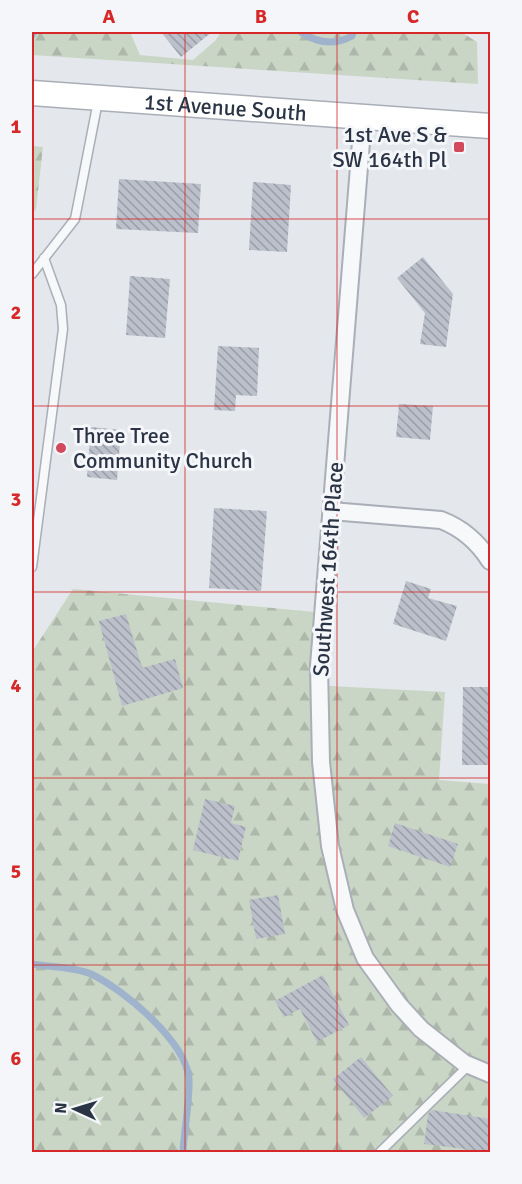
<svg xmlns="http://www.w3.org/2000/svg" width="522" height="1184" font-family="Signika,sans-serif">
  <defs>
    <pattern id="forest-firs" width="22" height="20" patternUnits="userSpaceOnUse" patternTransform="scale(1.5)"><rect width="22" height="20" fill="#c9d6c5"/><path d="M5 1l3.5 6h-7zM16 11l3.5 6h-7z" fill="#adb8ab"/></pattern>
    <pattern id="building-back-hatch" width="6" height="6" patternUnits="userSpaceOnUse" patternTransform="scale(1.5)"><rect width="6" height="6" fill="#bbc0ca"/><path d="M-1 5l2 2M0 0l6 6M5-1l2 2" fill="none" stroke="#989da6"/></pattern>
  </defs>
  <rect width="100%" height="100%" fill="#e4e7ec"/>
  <path fill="url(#forest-firs)" d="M32,32H130L140,55L193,60L216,40L221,32H461L477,42L478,84L32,55Z
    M32,146L43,147L36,209L32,215Z
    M73,589L315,612L311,685L445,692L439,780L490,784V1152H32V652Z"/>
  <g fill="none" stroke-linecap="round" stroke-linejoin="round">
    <path stroke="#9fb4cc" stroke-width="7" d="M301,32C317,43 334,46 352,36L353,32
      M32,35L34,32
      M32,964C49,967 74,967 91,974C123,989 186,1041 189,1079C190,1099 184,1131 183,1152"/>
  </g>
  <path fill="url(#building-back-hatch)" d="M161,32H212L181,57Z
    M119,179L201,184L198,233L116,229Z
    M253,182L291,185L287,252L249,250Z
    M423,257L453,294L446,347L420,344L425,313L397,278Z
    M130,276L170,279L165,338L126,335Z
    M218,346L259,348L257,396L236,395L235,411L214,410Z
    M399,404L433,406L430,440L396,437Z
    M91,427L121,430L117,480L87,477Z
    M214,508L267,511L261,591L209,588Z
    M406,581L431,589L428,598L457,606L446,641L393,624Z
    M126,614L142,668L175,659L183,688L122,706L99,621Z
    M463,687H490V765H462Z
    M205,799L235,806L231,823L246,827L238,861L193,850Z
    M395,823L458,844L450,867L388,846Z
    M278,895L285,934L256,939L249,900Z
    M323,975L349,1025L317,1042L300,1009L284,1017L275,1001Z
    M361,1057L393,1096L364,1118L333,1079Z
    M432,1110L490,1119V1152L424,1144L428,1114Z"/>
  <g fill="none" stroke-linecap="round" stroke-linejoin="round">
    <defs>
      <path id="lane" d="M32,274L75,219L98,101
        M32,567L63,329L61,305L44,258
        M380,1152L469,1065"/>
      <path id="street" d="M363,117L319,666L321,762L330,846L345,910L365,958L399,1005L421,1029L464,1063L490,1074
        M331,511L441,520C462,528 478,542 490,561"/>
      <g id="secondary">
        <path id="s1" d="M32,93L490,126"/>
      </g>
    </defs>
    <use href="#lane" stroke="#a9aeb7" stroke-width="11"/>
    <use href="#street" stroke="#a9aeb7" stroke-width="20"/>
    <use href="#secondary" stroke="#a9aeb7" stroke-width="27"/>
    <use href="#lane" stroke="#f7f8fa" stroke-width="8"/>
    <use href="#street" stroke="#f7f8fa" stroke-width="16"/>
    <use href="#secondary" stroke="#fff" stroke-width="24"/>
  </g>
  <path fill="none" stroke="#d62828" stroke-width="1.5" stroke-opacity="0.55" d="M185,32V1152M337,32V1152M32,219H490M32,406H490M32,592H490M32,778H490M32,965H490"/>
  <g fill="#d1495b" stroke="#f4f6f9" stroke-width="2">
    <rect x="453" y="141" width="12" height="12" rx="3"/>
    <circle cx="61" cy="448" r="6"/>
  </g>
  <g text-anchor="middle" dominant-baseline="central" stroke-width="6" stroke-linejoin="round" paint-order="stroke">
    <g font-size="22" fill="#2b3445" stroke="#f4f6f9">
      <text stroke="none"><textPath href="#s1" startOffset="194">1st Avenue South</textPath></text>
      <text transform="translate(328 569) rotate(-86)">Southwest 164th Place</text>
    </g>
    <g font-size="22" fill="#2b3445" stroke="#f4f6f9" text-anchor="end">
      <text x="447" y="134">1st Ave S &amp;<tspan x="447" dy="25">SW 164th Pl</tspan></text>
      <text x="73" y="435" text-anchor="start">Three Tree<tspan x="73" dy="25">Community Church</tspan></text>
    </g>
  </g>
  <rect width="522" height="1184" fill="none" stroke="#f4f6f9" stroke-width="66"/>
  <g transform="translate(75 1109) rotate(274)" stroke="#f4f6f9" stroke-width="4.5" paint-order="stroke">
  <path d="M0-4.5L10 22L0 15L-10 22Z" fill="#2b3445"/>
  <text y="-9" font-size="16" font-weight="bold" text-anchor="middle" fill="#2b3445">N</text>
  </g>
  <rect x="33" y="33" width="456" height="1118" fill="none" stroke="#d62828" stroke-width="2"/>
  <g font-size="20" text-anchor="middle" font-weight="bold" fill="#d62828">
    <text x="109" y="23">A</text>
    <text x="261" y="23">B</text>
    <text x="413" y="23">C</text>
    <text x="16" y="133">1</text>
    <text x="16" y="319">2</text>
    <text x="16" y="506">3</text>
    <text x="16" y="692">4</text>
    <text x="16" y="878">5</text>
    <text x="16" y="1065">6</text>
  </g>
</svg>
